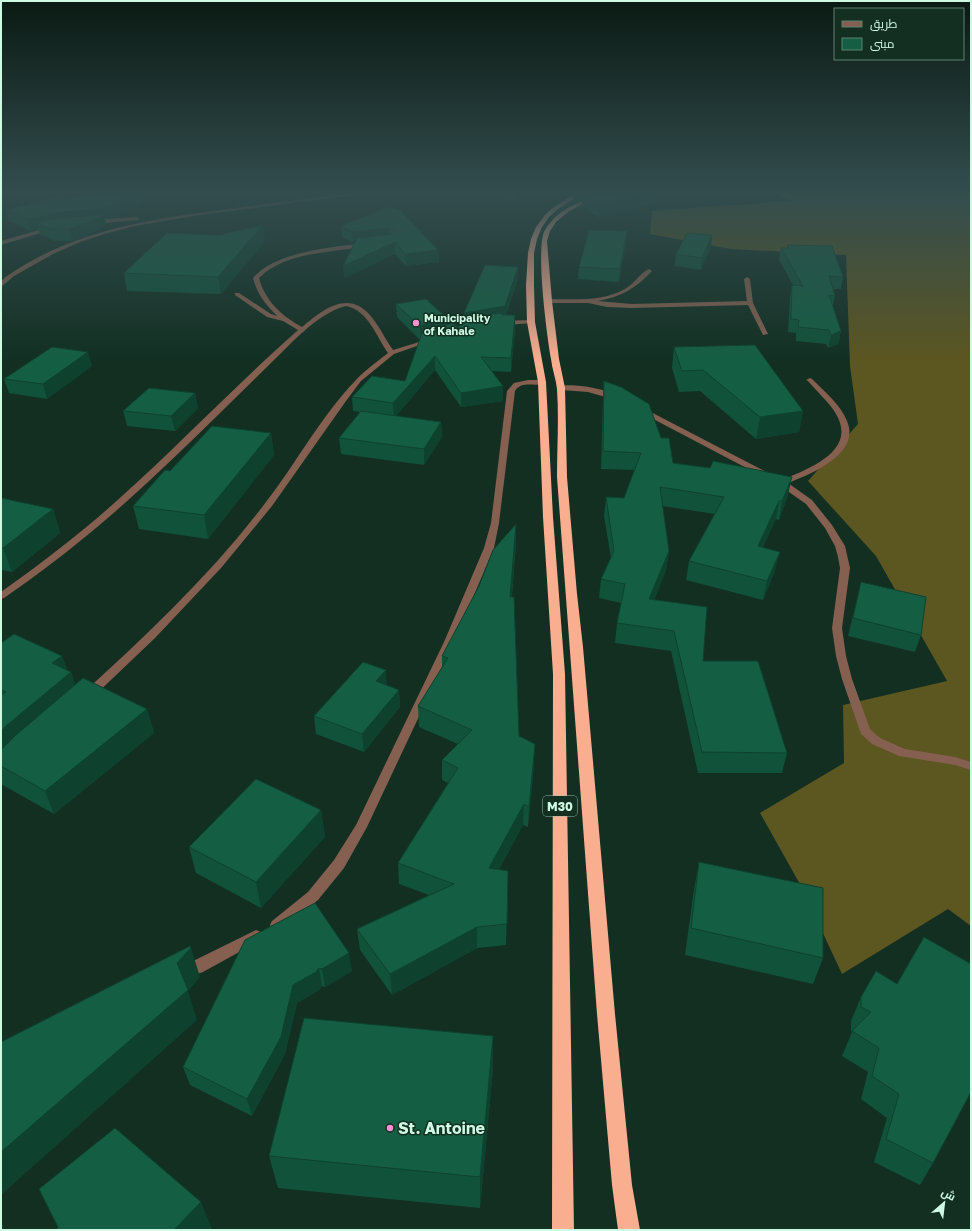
<svg xmlns="http://www.w3.org/2000/svg" width="972" height="1231" font-family="'Golos Text',Cairo,sans-serif">
  <rect width="100%" height="100%" fill="#122f22"/>
  <path fill="#5c5620" d="M770,191H971V926L948,909L842,974L801,886L760,813L844,763L843,705L947,681L876,556L808,481L858,424L850,366L846,255L731,249L650,234L652,211L791,201Z"/>
  <g fill="none" stroke-linecap="round" stroke-linejoin="round">
    <path fill="#855f4f" fill-rule="evenodd" d="M372,191H384L194,216L135,226L108,233L80,242L53,254L14,276L1,287V281L7,276C74,229 157,218 236,208C281,202 327,196 372,191Z
      M137,217L139,218V220L93,224L90,222L93,220Z
      M52,226L55,228L54,229L1,245V241Z
      M366,243L368,244V246C332,253 286,251 259,278C265,301 282,316 302,327C322,310 347,290 369,314C379,325 385,339 393,350L429,339L434,340L394,354L361,381L346,401L272,506L221,568L155,638L92,698H84L83,695L84,692C149,633 213,572 266,502C297,462 321,416 356,380C365,370 378,361 388,353C376,336 368,310 346,306C317,313 289,346 268,366C228,405 189,444 148,482C103,524 55,563 4,598L1,599V592C43,562 84,531 122,496C182,442 238,383 298,330L283,321L267,317L235,295V293H239L271,314L277,316C266,305 257,294 253,278C276,251 333,247 366,243Z
      M649,269L652,271L651,272C635,289 620,297 598,301L632,304L747,301L744,279L747,277L750,279L753,303L768,334L763,335L748,305L632,308L607,307L588,303H548L545,301L548,299C574,299 602,302 625,289C634,284 640,273 649,269Z
      M531,320L533,321V323L503,325L500,323L503,321Z
      M810,378L812,379C825,392 840,404 847,421C861,454 811,474 788,483L812,500L832,525L845,546L850,568L842,628L846,656L852,679L870,729L880,738L905,749L955,757L971,762V770L955,765L899,756L872,744L861,734L842,679L836,656L832,628L840,568L838,557L835,546L825,528L806,504L779,485L638,411L642,409H645L782,480C808,469 858,451 836,414C829,402 817,392 808,381L806,380Z
      M528,380H542L546,382C536,389 523,379 515,391L499,523L494,548L454,642L367,827L344,868L318,900L282,929L277,931L272,929L270,925L272,921L308,892L334,860L356,825L444,642L484,548L491,523L507,391L514,383Z
      M558,386C573,383 608,388 620,398L616,400L588,392L561,390H558Z
      M256,930L261,932L263,936L261,940L203,972L184,979L179,978L177,973L179,968Z"/>
    <path fill="#faae90" fill-rule="evenodd" d="M615,191H623L585,203L568,212L556,222L550,231L547,241L552,301L559,359L565,388L567,477L577,594L583,647L615,1014L632,1185L640,1230H618L612,1185L597,1014L557,477C557,448 559,418 557,389C556,379 552,369 551,359C547,336 535,246 545,230C560,205 589,198 615,191Z
      M570,197L575,198L558,209L549,217L542,227L537,239L534,253V285L535,322L546,382L553,517L565,674L574,1230H552L553,674L543,517L538,382L527,322L526,285L528,253L531,239L536,227L545,215L554,207Z"/>
  </g>
  <path fill="#11523a" d="M104,191H155L156,193L118,217L105,219L106,225L93,233L72,241H55L40,234L38,229L31,231L9,221L6,210L61,200Z
    M477,191H522L515,200Z
    M562,191H657L656,203L599,218L582,206V200L576,202L573,201L574,196H570L568,197L563,193Z
    M388,207L438,250L439,262L406,266L395,254L344,278L354,243H353L342,237L341,226Z
    M263,225L265,241L221,294L127,291L124,273Z
    M712,235L711,247L701,270L675,266L676,254Z
    M626,243L619,282L578,279L579,267Z
    M787,245L843,277L841,289H833L835,296L833,306L841,331L838,344L828,348L826,344L796,341V333L788,332L790,298L792,285H793L779,260L781,248H787Z
    M518,267V279L506,315H515V329L511,372L492,371L503,401L461,407L435,370L396,416L441,422L442,437L424,465L341,454L339,438L360,412L353,411L352,397L405,381L420,340L397,317L396,304L447,325L458,328L465,320L464,313Z
    M674,347L803,411L799,432L756,439L700,391L679,392L672,368Z
    M92,366L47,399L9,393L4,379Z
    M604,381L661,438L673,463L788,495L779,520L776,519L763,547L775,571L763,600L686,580L689,561L715,514L662,506L669,551L666,570L654,600L703,661L787,753L782,773H698L671,651L615,643L617,623L621,603L599,598L601,579L611,558L604,516L606,497L624,498L634,470L601,469L603,397Z
    M195,393L198,408L175,431L127,426L123,411Z
    M271,433L274,455L208,539L139,529L133,506L170,471Z
    M1,498L53,509L60,533L12,572L1,570Z
    M516,543L512,597L519,736L534,765L528,827L523,825L499,869L508,871L506,945L477,948L392,995L360,950L357,929L429,895L399,884L398,863L448,783L442,780V760L458,744L419,727L418,706L442,667V656Z
    M861,582L921,635L915,652L848,636L857,599Z
    M1,643L62,656L67,670L71,672L75,685L147,709L154,733L54,814L1,784Z
    M399,690L400,707L364,752L316,734L314,716Z
    M321,810L325,837L261,908L196,873L189,847Z
    M699,862L823,958L813,984L685,955L694,889Z
    M315,903L352,971L325,987L322,986L319,990L297,1003L285,1054L252,1116L190,1085L183,1067Z
    M876,971L933,1163L920,1185L874,1162L887,1118L861,1099L868,1072L842,1056L852,1032L851,1031V1021L861,997Z
    M493,1036V1069L480,1208L278,1188L269,1156Z"/>
  <path fill="#0e422f" d="M141,191H155L156,193L118,217L105,219L106,225L93,233L72,241L69,229L37,223L38,229L31,231L28,219Z
    M515,191H522L515,200Z
    M568,191H571L570,196L568,197Z
    M576,191H611L582,195V200L576,202Z
    M657,191L656,203L599,218V206Z
    M263,225L265,241L221,294L218,277Z
    M388,228L389,240L353,243L352,232Z
    M627,231L626,243L619,282L620,269Z
    M712,235L711,247L701,270L702,258Z
    M395,242V254L344,278L343,266Z
    M438,250L439,262L406,266L405,254Z
    M518,267V279L505,319L465,326L464,313Z
    M515,315V329L511,372V358Z
    M447,318V331L420,340V326Z
    M841,331L838,344L828,348L831,335Z
    M88,352L92,366L47,399L43,384Z
    M435,356V370L394,418L393,403Z
    M503,386V401L461,407V393Z
    M195,393L198,408L175,431L171,416Z
    M803,411L799,432L756,439L760,417Z
    M441,422L442,437L424,465V449Z
    M271,433L274,455L208,539L204,515Z
    M792,477L788,495L779,520L782,501Z
    M779,501L776,519L754,565L758,546Z
    M53,509L60,533L12,572L3,548Z
    M516,524V543L510,616V597Z
    M669,551L666,570L647,619L649,599Z
    M780,552L775,571L763,600L767,581Z
    M62,656L68,674L71,672L79,695L1,765V731L52,663Z
    M386,670L387,688L376,681Z
    M399,690L400,707L364,752L362,734Z
    M147,709L154,733L54,814L45,791Z
    M535,744L534,765L528,827L529,807Z
    M524,804L523,825L489,889V868Z
    M321,810L325,837L261,908L256,882Z
    M477,927V948L392,995L390,974Z
    M191,948L200,977L188,991L197,1020L1,1195V1152Z
    M349,953L352,971L325,987L322,969Z
    M319,968L322,986L319,990L297,1003L285,1054L252,1116L247,1099L293,985Z
    M493,1036V1069L480,1208V1177Z
    M201,1202L212,1229L211,1230H174Z
    M1,1223L5,1230H1Z"/>
  <path fill="#145f43" stroke="#0e422f" d="M104,191H141L116,206L65,212L28,219L6,210L56,198L61,200Z
    M594,191H657L599,206L582,195Z
    M388,207L400,210L438,250L405,254L395,242L343,266L357,238L391,234L393,231L388,228L352,232L341,226Z
    M104,214L91,222L69,229H52L37,223L48,220Z
    M263,225L218,277L124,273L167,233L219,235Z
    M589,230L627,231L620,269L579,267Z
    M687,233L712,235L702,258L676,254Z
    M787,245L832,246L843,277L829,276L835,296L829,295L841,331L831,335L829,330L798,327L799,320L791,319L792,285L803,286L781,248H789Z
    M485,265L518,267L505,306L464,313Z
    M426,299L447,318L420,326L396,304Z
    M502,313V315H515L511,358L481,357L503,386L461,393L435,356L393,403L352,397L372,376L405,381L422,333L453,323L458,328L461,321L476,316Z
    M755,345L803,411L760,417L703,370L682,371L674,347Z
    M52,347L88,352L43,384L4,379Z
    M604,381L621,387L649,404L661,438H669L673,463L710,468L713,461L792,477L782,501H779L758,546L780,552L767,581L689,561L724,497L660,487L669,551L649,599L707,607L703,661H758L787,753L702,752L674,631L617,623L625,584L601,579L614,551L606,497L624,498L641,453L603,451Z
    M149,388L195,393L171,416L123,411Z
    M361,411L441,422L424,449L339,438Z
    M212,426L271,433L204,515L133,506L165,470L170,471Z
    M1,498L53,509L3,548L1,547Z
    M516,524L510,597H514L519,736L535,744L529,807L524,804L489,868L508,871L507,924L477,927L390,974L357,929L454,884L398,863L458,768L442,760L472,730L418,706L448,658L442,656L479,586L493,550Z
    M861,582L926,597L921,635L853,618Z
    M14,634L62,656L52,663L71,672L6,726L1,731V695L6,692L1,690V643Z
    M363,662L386,670L376,681L399,690L362,734L314,716Z
    M83,678L147,709L45,791L1,766V750L16,735Z
    M256,779L321,810L256,882L189,847Z
    M699,862L823,888V958L691,928Z
    M315,903L349,953L322,969L319,968L316,972L293,985L281,1037L247,1099L183,1067L245,940Z
    M924,937L971,964V1092L933,1163L886,1139L899,1094L872,1076L879,1048L852,1031L871,1012L861,1007V997L876,971L897,984Z
    M190,946L191,948L177,963L188,990L1,1152V1042Z
    M304,1018L493,1036L480,1177L269,1156Z
    M115,1128L201,1202L174,1230H56L58,1227L39,1189Z"/>
  <linearGradient id="sky" x2="0" y2="1"><stop stop-color="#0a1a13"/><stop offset="0.53" stop-color="#334d4f"/><stop offset="1" stop-color="#334d4f" stop-opacity="0"/></linearGradient>
  <rect width="972" height="363" fill="url(#sky)"/>
  <g fill="#f690d0" stroke="#122f22" stroke-width="1.5">
    <circle cx="416" cy="323" r="4"/>
    <circle cx="390" cy="1128" r="4"/>
  </g>
  <g text-anchor="middle" dominant-baseline="central" stroke-width="3" stroke-linejoin="round" paint-order="stroke">
    <g font-size="11" font-weight="bold" fill="#cef9e3" stroke="#122f22" text-anchor="start">
      <text x="424" y="317">Municipality<tspan x="424" dy="13">of Kahale</tspan></text>
    </g>
    <rect fill="#122f22" stroke="#96bca9" stroke-width="1" x="543" y="796" width="34" height="20" rx="3"/>
    <g font-size="12" font-weight="bold" fill="#cef9e3">
      <text x="560" y="806">M30</text>
    </g>
    <g font-size="16" font-weight="bold" fill="#cef9e3" stroke="#122f22" text-anchor="start">
      <text x="398" y="1128">St. Antoine</text>
    </g>
  </g>
  <rect width="972" height="1231" fill="none" stroke="#cef9e3" stroke-width="4"/>
  <rect x="834" y="8" width="130" height="52" fill="#122f22" stroke="#5d806f"/>
  <rect x="842" y="21" width="20" height="6" fill="#855f4f" stroke="#5d806f"/>
  <text x="870" y="28" font-size="12" fill="#cef9e3">طريق</text>
  <rect x="842" y="38" width="20" height="12" fill="#145f43" stroke="#5d806f"/>
  <text x="870" y="48" font-size="12" fill="#cef9e3">مبنى</text>
  <g transform="translate(944 1203) rotate(28)" stroke="#122f22" stroke-width="3" paint-order="stroke">
  <path d="M0-3L7 15L0 10L-7 15Z" fill="#cef9e3"/>
  <text y="-6" font-size="11" font-weight="bold" text-anchor="middle" fill="#cef9e3">ش</text>
  </g>
</svg>
